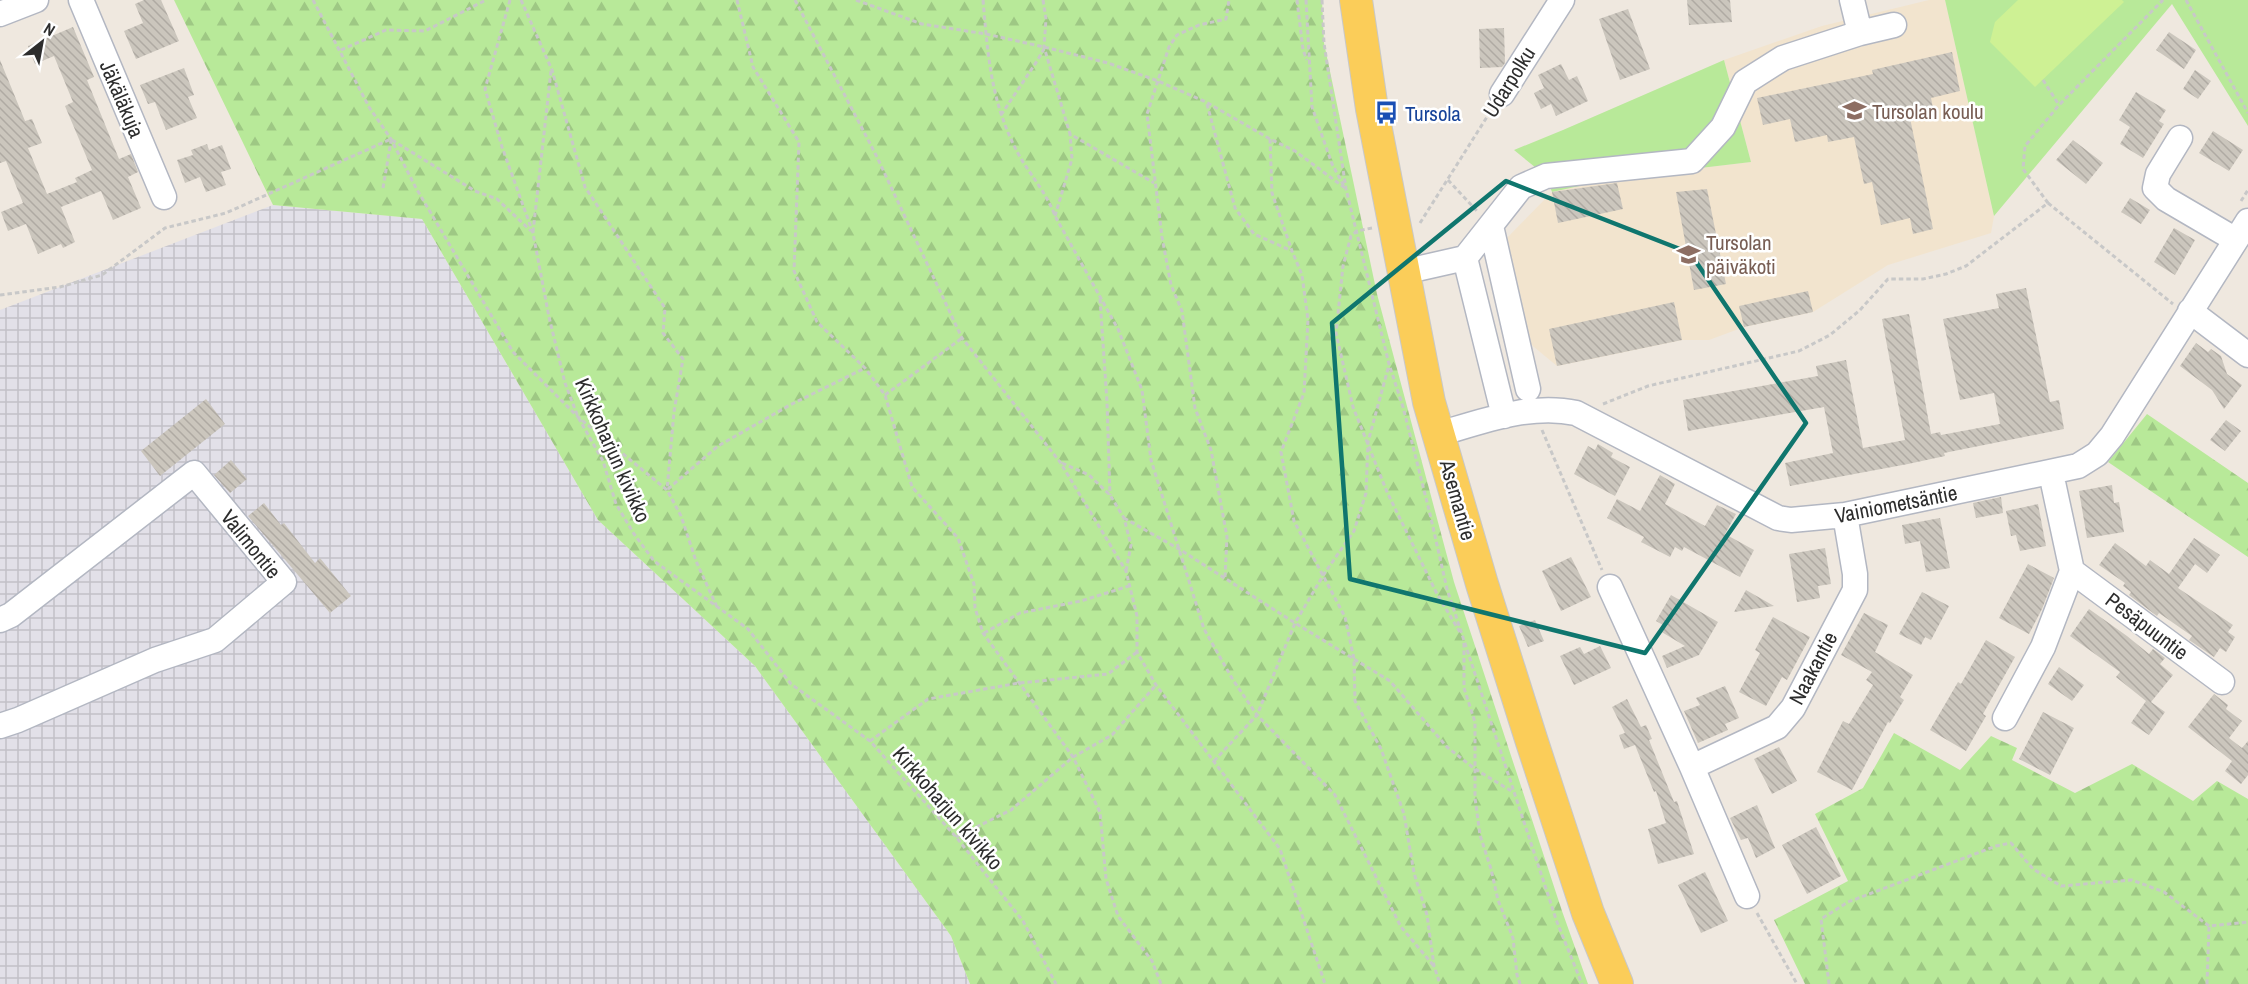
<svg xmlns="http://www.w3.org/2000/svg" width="2248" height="984" font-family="'Archivo Narrow',sans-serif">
  <defs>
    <pattern id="industrial-grid" width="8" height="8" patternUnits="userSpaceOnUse" patternTransform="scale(1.5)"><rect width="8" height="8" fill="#e2e0e8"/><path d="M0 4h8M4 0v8" fill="none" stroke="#c2c0c7"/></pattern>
    <pattern id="forest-firs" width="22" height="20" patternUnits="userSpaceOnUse" patternTransform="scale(1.5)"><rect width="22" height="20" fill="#b8e999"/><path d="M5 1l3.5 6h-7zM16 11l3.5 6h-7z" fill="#9ec884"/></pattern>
    <pattern id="building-back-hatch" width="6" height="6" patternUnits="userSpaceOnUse" patternTransform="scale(1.5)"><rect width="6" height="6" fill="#cbc6bd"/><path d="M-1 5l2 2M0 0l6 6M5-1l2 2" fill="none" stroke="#afaaa3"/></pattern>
  </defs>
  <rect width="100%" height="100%" fill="#efe8df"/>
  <path fill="url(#industrial-grid)" d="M273,205L422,219L598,520L755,666L951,936L970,984H0V310Z"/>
  <path fill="#f2e4ce" d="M1929,0H1945L1994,216L1991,233L1888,265L1813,312L1744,327L1709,340H1682L1557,366L1523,338L1502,243L1552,192L1616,178L1751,162L1724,60L1822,26Z"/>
  <path fill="#b8e999" d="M1945,0H2248V126L2172,4L1994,216Z
    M1724,60L1751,162L1616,178L1552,192L1546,176L1514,150L1563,130Z"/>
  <path fill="url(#forest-firs)" d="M174,0H1322L1324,43L1377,294L1454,582L1562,911L1588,984H970L951,936L755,666L598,520L422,219L273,205Z
    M2147,414L2248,483V557L2108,462Z
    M1894,733L1960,770L1991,736L2017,748L2012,760L2075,793L2132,764L2193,801L2217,781L2248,799V984H1805L1774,920L1848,881L1815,814L1863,788Z"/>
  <path fill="#cef194" d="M2018,0H2122L2124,2L2035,87L1990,42L1995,22Z"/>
  <path fill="url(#building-back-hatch)" d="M144,0H161L179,41L136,59L124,31L143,23L135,4Z
    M1687,0H1730L1732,22L1689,25Z
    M1628,9L1650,69L1620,80L1599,19Z
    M73,27L94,77L87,80L119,159L131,154L138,172L128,177L141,208L113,220L101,191L61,207L75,242L63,248L61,244L38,254L26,224L8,231L1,212L23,203L6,161L0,163V60L25,121L32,119L42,143L28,148L47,194L77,182L75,178L92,170L65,106L73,102L54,56L35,64L28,46Z
    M1504,28L1505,63L1502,67L1480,68L1479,29Z
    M2169,32L2196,50L2184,69L2156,50Z
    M1952,52L1960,91L1931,98L1934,113L1910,118L1933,229L1913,234L1910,218L1881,225L1872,182L1864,184L1854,137L1828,142L1827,135L1795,142L1790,119L1763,125L1757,98L1873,74L1872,70Z
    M1561,64L1569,80L1577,76L1588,101L1556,116L1551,104L1541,109L1534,93L1544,88L1538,75Z
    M184,68L194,95L188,97L197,118L166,130L155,102L148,104L140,85Z
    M2195,70L2211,81L2198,99L2183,89Z
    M2136,92L2166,110L2159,121L2164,124L2143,158L2120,144L2130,127L2119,120Z
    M2213,131L2243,150L2229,171L2199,153Z
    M2073,140L2103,163L2086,184L2056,160Z
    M207,144L209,150L222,145L231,169L221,172L226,185L206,192L200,177L185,183L177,160L193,155L191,150Z
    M1617,183L1623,209L1558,223L1552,192Z
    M1707,189L1726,284L1694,290L1676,192Z
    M2130,198L2150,210L2141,224L2121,212Z
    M2174,228L2195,240L2175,275L2154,262Z
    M2026,288L2050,402L2059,400L2064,429L1944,453L1945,456L1908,464L1790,486L1785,463L1833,453L1824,407L1688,431L1683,400L1818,376L1816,366L1846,360L1863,448L1905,440L1882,319L1909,314L1931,434L1940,432L1941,435L2000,424L1994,393L1960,400L1943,319L1999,308L1996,294Z
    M1808,291L1813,312L1744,327L1739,306Z
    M1674,302L1682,340L1557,366L1549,329Z
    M2196,343L2208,352L2211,349L2221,356L2227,374L2242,385L2224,409L2212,390L2180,366Z
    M206,399L225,424L160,476L141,451Z
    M2226,420L2241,431L2225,451L2210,440Z
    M1598,444L1613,453L1611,457L1630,467L1615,496L1574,474L1588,446L1595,450Z
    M231,460L247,479L230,493L214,475Z
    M1660,475L1675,484L1665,504L1705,526L1717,505L1736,514L1725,534L1754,550L1740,577L1684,547L1682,551L1675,547L1670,557L1641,542L1644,537L1607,518L1617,499L1640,511Z
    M2112,485L2114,503L2119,502L2124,532L2087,538L2079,491Z
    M2001,497L2003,513L1976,518L1973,503Z
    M264,503L281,525L284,523L315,563L320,558L351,596L330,613L248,516Z
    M2038,504L2046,546L2020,551L2016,535L2011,536L2006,511Z
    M1940,518L1950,568L1926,572L1920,541L1905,544L1902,525Z
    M2194,538L2220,555L2207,573L2195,564L2178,588L2233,625L2228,632L2235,637L2226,652L2220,648L2214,657L2189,640L2192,636L2159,613L2157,616L2129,595L2131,592L2123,586L2125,583L2099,565L2115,543L2146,566L2150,560L2169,574Z
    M1825,548L1831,584L1818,586L1820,598L1797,602L1789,554Z
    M1571,557L1591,597L1561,611L1542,571Z
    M2028,564L2054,578L2042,609L2029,634L1999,618Z
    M1746,590L1774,606L1734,612Z
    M1922,592L1949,606L1931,640L1925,637L1921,645L1899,634Z
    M1671,595L1718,622L1699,655L1667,668L1662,656L1685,646L1660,631L1663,625L1656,621Z
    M2089,609L2127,636L2149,654L2153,649L2165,658L2160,664L2173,675L2151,702L2165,712L2149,735L2131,723L2146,701L2116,677L2120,672L2070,636Z
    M1864,613L1888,625L1875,652L1913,675L1900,697L1904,700L1890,723L1888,722L1852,790L1817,772L1843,721L1849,724L1873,685L1866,680L1872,672L1841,655Z
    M1773,617L1810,637L1787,680L1782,677L1766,706L1739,692L1760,653L1755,650Z
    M1535,620L1544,641L1528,647L1519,626Z
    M1986,640L2015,657L1983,714L1986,716L1966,751L1930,730L1958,682L1961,684Z
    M1600,646L1611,668L1574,685L1560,656L1580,647L1584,654Z
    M2059,667L2084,685L2072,701L2048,684Z
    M1725,686L1739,718L1725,724L1728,730L1698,743L1684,711L1700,705L1696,698Z
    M2214,694L2228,705L2226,709L2242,721L2229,738L2242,748L2248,741V775L2241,784L2225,771L2232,761L2188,727Z
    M1627,699L1641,727L1646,725L1652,739L1649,740L1674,802L1677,801L1694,854L1658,864L1648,829L1666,823L1656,791L1654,792L1635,745L1624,749L1619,735L1625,733L1612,707Z
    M2043,712L2074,728L2050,775L2019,759Z
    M1779,747L1797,781L1772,794L1754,759Z
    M1757,805L1775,848L1756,858L1748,838L1741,840L1730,818Z
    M1816,827L1841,876L1807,894L1782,845Z
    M1705,872L1728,921L1701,933L1678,885Z"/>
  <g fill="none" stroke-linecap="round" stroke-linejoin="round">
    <defs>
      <path id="minor" d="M81,0L164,197
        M1852,0L1860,33L1894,25
        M0,14L36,0
        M1502,94L1562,0
        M2180,138L2158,174L2155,188L2166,199L2236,240
        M1491,226L1528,389
        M1465,258L1504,416
        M1403,272L1465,258L1521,187L1546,176L1692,161L1723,127L1745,82L1783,58L1860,33
        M2190,311L2248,355
        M1439,434C1483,421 1531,403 1576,413L1778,518L1791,520L1845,515L2078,466L2097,454L2112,436L2248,221
        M2072,571L2222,682
        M1610,587L1692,767L1747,896
        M0,620L11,615L194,473L284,582L215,640L155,660L18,720L0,726
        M2005,718L2043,647L2072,571L2051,473
        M1692,767L1777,727L1793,708L1855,590V574L1845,515"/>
      <path id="major" d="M1356,0L1372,109L1429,402L1482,584L1532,742L1588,913L1617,984"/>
    </defs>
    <use href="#minor" stroke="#b3b7c2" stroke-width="27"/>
    <use href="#major" stroke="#c8c8c8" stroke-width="34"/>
    <path stroke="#c8c8c8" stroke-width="3" stroke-dasharray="4.5 3" stroke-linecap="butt" d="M313,0L369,107L391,139L416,188L513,352L578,417L667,490L681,516L696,561L717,607
      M510,0L485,89L502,147L533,233L549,317L565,383L578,417L603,461L616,504L634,534L654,561L748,629L791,684L870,741L956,837L1023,921L1056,984
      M521,0L552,70L585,187L665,308L663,333L683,359L674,412L667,490
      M737,0L753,67L799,142L794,271L817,322L865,368L885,395L912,487L958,538L974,584L975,608L983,633L1073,757L1100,812L1106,879L1118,916L1152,961L1161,984
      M795,0L876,155L962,338L1060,462L1126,571L1137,616V652L1156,685L1280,849L1325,984
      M856,0L922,24L986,34L1044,47L1108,63L1158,81L1206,102L1270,139L1295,151L1345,188
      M983,0C988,57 991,105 1020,157C1032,177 1047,194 1055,216L1118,329L1142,390L1151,460L1204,629L1233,680L1257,715L1335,795L1401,927L1434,966
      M1043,0L1046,19L1044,47L1070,134L1154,183
      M1297,0L1303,50L1307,60
      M1306,0L1312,107L1332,164L1345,188
      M1322,0L1324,43L1346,189L1389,364L1403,407L1430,514L1447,589L1557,922L1582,984
      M2186,0L2248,113
      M341,50L386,30L425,31L486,0
      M2043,80L2059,105
      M1207,104L1235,208L1254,234L1292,251
      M1001,115L1037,61L1044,49
      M1270,139L1272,193L1292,251L1302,275L1308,320L1304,393L1281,452L1294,521L1345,617L1354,659L1355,701L1381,749L1404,814L1414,873L1427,915L1434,966L1440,984
      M392,140L475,191L497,199L531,231
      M1448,180L1477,211
      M383,188L391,141
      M2241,201L2248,190
      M2048,203L2173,304
      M1055,216L1072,159L1070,134
      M1420,223L1492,109
      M1372,228L1357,231L1351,236L1343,266L1336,333L1353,407L1387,492L1437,594L1461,634
      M533,232L551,71
      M0,295L60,287L102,275L165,228L226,213L391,139
      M1100,299L1107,402L1110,495
      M885,395L962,338
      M1603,404L1648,386L1799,351L1830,335L1860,310L1888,279H1923L1946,274L1966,266L2048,203L2023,169L2025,146L2059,105L2163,0
      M1542,430L1602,570
      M1062,463L1089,475L1110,495L1124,518L1131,545L1126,571
      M668,489L718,446L790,405L865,368
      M1124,518L1179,549L1295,623L1390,681L1447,747L1475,769L1513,792
      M1225,577L1227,537L1211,450L1195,408L1182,311L1171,285L1162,237L1147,114L1169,47L1177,35L1199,25L1226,19L1229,0
      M984,633L1020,613L1081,601L1129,586
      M1464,643V688L1475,722V798L1480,835L1491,869L1498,900L1513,938L1517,975L1520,984
      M870,741L928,699L1019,683L1108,674L1137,652
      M1214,761L1257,715L1295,623L1324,574L1354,531L1366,493L1368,442L1389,365
      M956,837L1011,810L1073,757L1112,735L1156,685
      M1757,913L1797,984
      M1829,984L1821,919L1848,902L1996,846L2011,843L2033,869L2061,886L2132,880L2164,892L2209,926L2248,922
      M2207,984L2209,926"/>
    <use href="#minor" stroke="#fff" stroke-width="24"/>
    <use href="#major" stroke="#fbcd59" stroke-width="32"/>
  </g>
  <path fill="none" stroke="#0f766e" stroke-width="4.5" stroke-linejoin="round" d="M1506,181L1690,253L1806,423L1645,653L1350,579L1332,323Z"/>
  <defs>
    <symbol id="school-bare" viewBox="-9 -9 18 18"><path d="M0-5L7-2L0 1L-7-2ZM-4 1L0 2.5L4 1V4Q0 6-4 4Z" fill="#8d6e63" stroke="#fff" stroke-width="2.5" paint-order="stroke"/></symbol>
    <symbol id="bus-bare" viewBox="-9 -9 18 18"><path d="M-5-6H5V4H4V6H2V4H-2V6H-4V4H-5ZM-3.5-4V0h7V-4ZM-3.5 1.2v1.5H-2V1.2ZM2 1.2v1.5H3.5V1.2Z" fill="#1a4fb4" stroke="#fff" stroke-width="2.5" paint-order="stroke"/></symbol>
  </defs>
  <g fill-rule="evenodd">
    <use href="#school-bare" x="1838" y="94" width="33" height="33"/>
    <use href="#bus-bare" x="1370" y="96" width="33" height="33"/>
    <use href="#school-bare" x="1672" y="238" width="33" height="33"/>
  </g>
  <g text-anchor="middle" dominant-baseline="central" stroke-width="5" stroke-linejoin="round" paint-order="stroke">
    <g font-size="21" fill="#2d2d2d" stroke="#fff">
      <text transform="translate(1509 82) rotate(-58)">Udarpolku</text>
      <text transform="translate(122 99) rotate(67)">Jäkäläkuja</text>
      <text transform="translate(613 450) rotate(66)">Kirkkoharjun kivikko</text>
      <text transform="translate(1458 500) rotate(74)">Asemantie</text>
      <text transform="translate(1896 504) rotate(-11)">Vainiometsäntie</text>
      <text transform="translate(251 544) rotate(51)">Valimontie</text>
      <text transform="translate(2147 626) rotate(37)">Pesäpuuntie</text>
      <text transform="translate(1813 668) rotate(-62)">Naakantie</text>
      <text transform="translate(948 808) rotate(49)">Kirkkoharjun kivikko</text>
    </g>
    <g font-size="21" fill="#785e54" stroke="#fff" text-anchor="start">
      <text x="1872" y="111">Tursolan koulu</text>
      <text x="1706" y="242">Tursolan<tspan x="1706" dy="24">päiväkoti</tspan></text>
    </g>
    <g font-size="21" fill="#164399" stroke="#fff" text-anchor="start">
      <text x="1405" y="113">Tursola</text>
    </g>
  </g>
  <g transform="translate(42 42) rotate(31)" stroke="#ffffff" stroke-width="4.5" paint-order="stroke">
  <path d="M0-4.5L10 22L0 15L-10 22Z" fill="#2d2d2d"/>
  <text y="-9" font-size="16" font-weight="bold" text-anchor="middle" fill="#2d2d2d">N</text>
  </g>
</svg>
